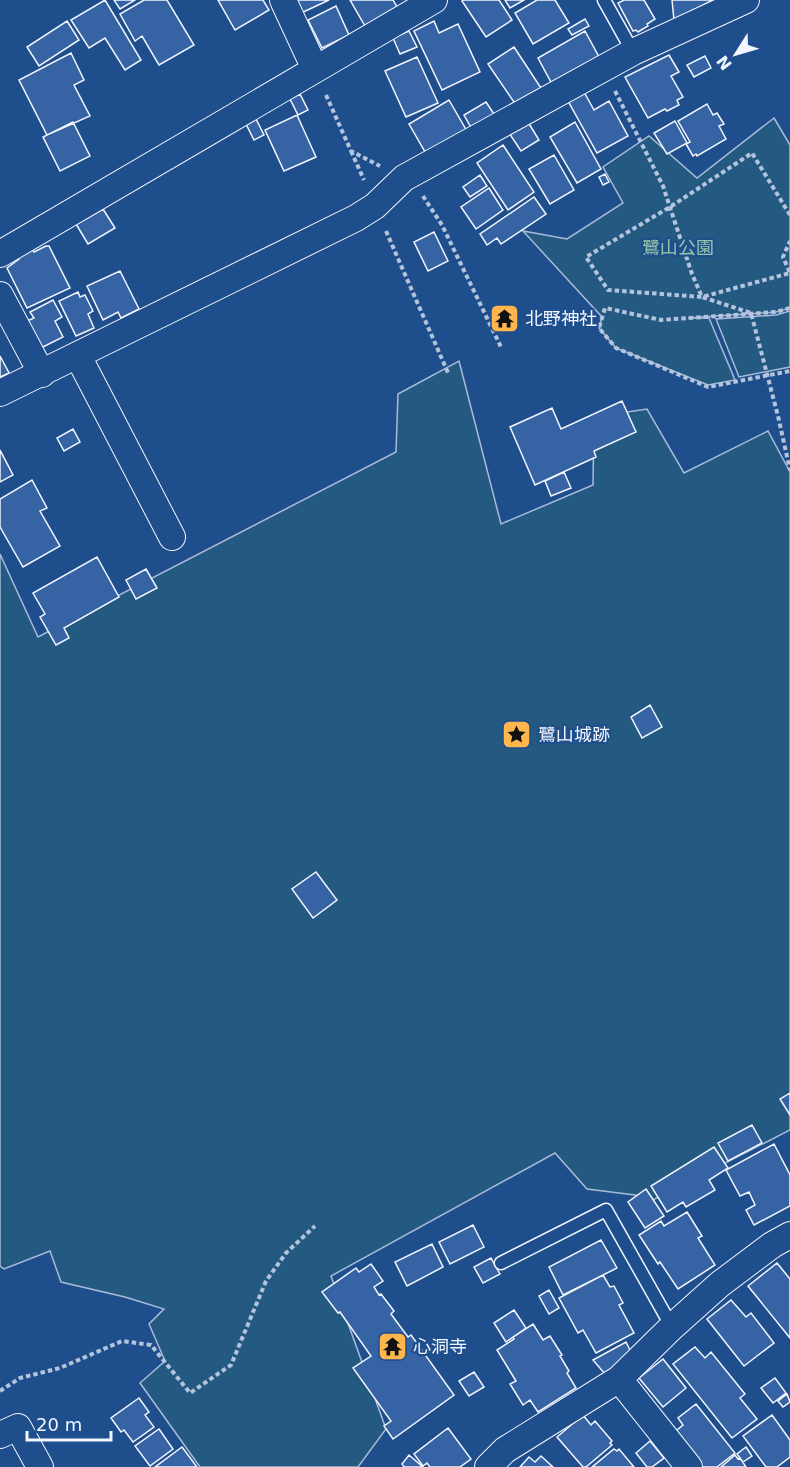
<svg xmlns="http://www.w3.org/2000/svg" width="790" height="1467" font-family="'DejaVu Sans','Noto Sans JP',sans-serif">
  <rect width="100%" height="100%" fill="#1f4e8c"/>
  <path fill="#245a82" stroke="#a8bbd7" stroke-width="1.5" d="M774,118L790,145V308L776,312L688,318H709L735,380L708,385L616,348L599,328L602,317L523,231L567,239L623,203L603,167L649,136L697,178Z
    M790,311V367L739,377L716,319L776,315Z
    M459,361L501,524L593,485L594,417L647,409L684,473L768,431L790,472V1130L651,1201L635,1195L587,1189L555,1153L331,1276L386,1429L358,1467H200L140,1383L165,1361L149,1324L164,1309L125,1297L61,1282L50,1251L4,1269L0,1266V554L38,637L396,452L398,394Z"/>
  <path fill="#3563a3" stroke="#f2f6ff" stroke-width="1.5" d="M105,0L141,60L125,70L105,38L89,48L71,20Z
    M114,0H135L120,9Z
    M144,0H167L194,45L159,65L142,36L135,41L120,14Z
    M218,0H263L269,10L235,30Z
    M292,0H329L299,14Z
    M350,0H393L397,7L365,26Z
    M463,0H499L512,20L486,37L462,1Z
    M505,0H524L510,8Z
    M537,0H555L569,23L533,44L515,13Z
    M624,0H644L655,19L647,24L648,26L638,32L636,30L633,31L618,3Z
    M672,0H713L674,20Z
    M336,6L349,35L322,48L308,20Z
    M585,19L589,26L572,35L568,29Z
    M67,21L79,40L39,66L27,47Z
    M434,21L439,33L458,24L480,72L442,90L414,31Z
    M409,31L417,47L400,54L393,38Z
    M585,31L599,57L552,84L538,58Z
    M514,47L541,88L516,105L488,64Z
    M71,53L84,80L74,85L90,116L47,135L19,80Z
    M669,55L679,72L671,76L683,97L677,100L679,105L667,111L665,109L648,118L625,77Z
    M705,56L711,68L694,77L687,65Z
    M417,57L438,103L406,117L385,71Z
    M584,92L594,110L609,101L628,136L597,153L568,101Z
    M300,94L308,110L298,115L290,99Z
    M449,100L468,133L428,157L409,124Z
    M486,102L496,117L473,131L464,115Z
    M707,104L713,115L717,113L724,124L719,126L726,139L697,156L696,154L693,156L686,144L690,142L678,121Z
    M297,115L316,157L284,171L265,130Z
    M255,117L264,135L254,140L245,122Z
    M675,121L687,143L667,154L654,133Z
    M73,122L90,156L60,171L43,137Z
    M528,122L539,140L521,151L509,133Z
    M575,122L601,169L577,183L550,137Z
    M503,145L534,192L508,210L477,163Z
    M554,155L574,190L550,204L529,169Z
    M605,174L609,182L603,185L599,177Z
    M480,175L487,186L470,197L463,187Z
    M489,188L503,210L476,229L461,207Z
    M534,197L546,214L501,244L497,238L487,245L480,234Z
    M103,209L115,228L88,244L76,224Z
    M434,232L448,261L428,271L414,242Z
    M46,246H49L70,288L27,308L7,268L19,259L17,256L32,249L34,252Z
    M120,271L139,309L121,318L118,312L103,320L87,286Z
    M78,292L80,297L85,295L93,311L88,314L94,328L76,336L59,301Z
    M53,300L62,317L55,321L63,337L41,348L27,321L34,318L30,312Z
    M0,356L9,373L0,377Z
    M622,401L636,432L594,451L596,457L535,485L510,427L552,408L561,429Z
    M73,429L80,442L64,451L57,438Z
    M0,450L13,475L0,482Z
    M564,472L571,488L551,496L545,481Z
    M32,480L47,508L40,511L60,546L23,567L0,527V499Z
    M97,557L119,597L64,628L69,638L56,645L40,617L45,614L33,593Z
    M146,569L157,588L136,599L126,580Z
    M650,705L662,727L642,738L631,717Z
    M316,872L337,900L313,918L292,889Z
    M790,1093V1115L780,1099Z
    M752,1125L762,1143L728,1161L718,1143Z
    M774,1144L790,1175V1206L754,1225L746,1210L755,1205L749,1192L740,1196L726,1170Z
    M714,1147L728,1168L709,1180L715,1190L686,1207L683,1202L667,1212L651,1186Z
    M646,1189L664,1216L645,1228L628,1202Z
    M687,1212L702,1236L698,1238L715,1265L678,1289L660,1262L658,1264L639,1235L661,1221L664,1226Z
    M473,1225L484,1247L450,1264L439,1242Z
    M601,1240L617,1268L563,1295L549,1267Z
    M432,1244L443,1267L407,1286L395,1262Z
    M491,1258L500,1274L483,1283L474,1267Z
    M777,1263L790,1279V1338L748,1286Z
    M371,1264L383,1281L374,1287L379,1295L381,1294L394,1311L391,1314L408,1337L411,1335L454,1395L393,1439L384,1426L391,1421L353,1368L371,1356L340,1312L338,1313L322,1292L356,1268L359,1272Z
    M603,1275L610,1287L614,1286L623,1303L619,1305L634,1333L596,1353L583,1330L578,1333L559,1298Z
    M549,1290L559,1308L549,1314L539,1296Z
    M731,1300L746,1317L751,1313L774,1343L744,1366L707,1319Z
    M514,1310L526,1328L506,1342L494,1323Z
    M533,1324L543,1340L550,1336L562,1355L560,1356L569,1371L567,1373L576,1388L538,1412L530,1400L523,1405L510,1384L516,1381L497,1350L514,1339L513,1337Z
    M626,1342L631,1352L605,1374L593,1360Z
    M695,1347L705,1358L711,1352L745,1394L740,1398L757,1419L732,1438L673,1364Z
    M663,1359L686,1388L663,1407L639,1378Z
    M474,1372L484,1387L469,1396L459,1381Z
    M775,1378L786,1393L773,1403L761,1388Z
    M787,1394L790,1402L783,1407L778,1401Z
    M139,1398L149,1412L145,1415L154,1427L133,1442L124,1430L121,1432L111,1418Z
    M696,1404L735,1453L717,1467H698L672,1434L683,1425L678,1418Z
    M583,1415L591,1425L595,1421L612,1441L610,1443L612,1445L586,1467H583L557,1437Z
    M772,1415L790,1440V1457L777,1467H766L743,1436Z
    M448,1428L471,1459L460,1467H430L427,1463L423,1466L414,1454Z
    M159,1429L173,1449L150,1466L135,1446Z
    M650,1441L664,1458L652,1467H647L636,1453Z
    M182,1447L197,1467H155Z
    M746,1447L752,1456L743,1462L737,1454Z
    M614,1449L617,1451L619,1449L634,1467H592Z
    M409,1455L423,1467H404L402,1464Z
    M735,1455L738,1459L740,1458L746,1467H721Z
    M541,1456L553,1467H520L529,1457L535,1462Z"/>
  <g fill="none" stroke-linecap="round" stroke-linejoin="round">
    <defs>
      <path id="service" d="M604,0L633,52
        M501,1263L606,1210L672,1327"/>
      <path id="minor" d="M283,0L315,69
        M0,254L434,0
        M0,295L42,374
        M78,356L172,537
        M0,393L356,218L375,206L404,178L633,52L746,0
        M619,1379L689,1467
        M0,1435L18,1427L40,1467
        M488,1467L505,1450L619,1379L672,1327L720,1284L772,1245L790,1235"/>
    </defs>
    <use href="#service" stroke="#f2f6ff" stroke-width="15"/>
    <use href="#minor" stroke="#f2f6ff" stroke-width="28"/>
    <path stroke="#b3c4dc" stroke-width="4" stroke-dasharray="4.5 3" stroke-linecap="butt" d="M615,91L663,186L692,274L702,297L751,313L778,416L790,470
      M326,95L351,151L380,166
      M351,151L364,180
      M423,196L442,225L501,347
      M790,215L752,153L670,207L586,257L608,290L702,297L790,273L783,257L790,241
      M386,231L449,375
      M790,308L776,312L661,320L605,308L599,328L616,348L708,387L790,371
      M0,1391L20,1378L60,1368L122,1341L151,1345L190,1393L231,1365L266,1281L286,1253L315,1226"/>
    <use href="#service" stroke="#1f4e8c" stroke-width="12"/>
    <use href="#minor" stroke="#1f4e8c" stroke-width="26"/>
  </g>
  <defs>
    <symbol id="temple-square" viewBox="-11 -11 22 22"><rect x="-9" y="-9" width="18" height="18" rx="4" fill="#ffb74d" stroke="#1f4e8c"/><path d="M0-6L5-2H3V0L6.5 2.5H4V6H1.5V3h-3V6H-4V2.5H-6.5L-3 0V-2H-5Z" fill="#111"/></symbol>
    <symbol id="sight-square" viewBox="-11 -11 22 22"><rect x="-9" y="-9" width="18" height="18" rx="4" fill="#ffb74d" stroke="#1f4e8c"/><path d="M0-6L1.8-2.2L6-1.7L2.9 1.2L3.7 5.4L0 3.3L-3.7 5.4L-2.9 1.2L-6-1.7L-1.8-2.2Z" fill="#111"/></symbol>
  </defs>
  <g fill-rule="evenodd">
    <use href="#temple-square" x="488" y="302" width="33" height="33"/>
    <use href="#sight-square" x="500" y="718" width="33" height="33"/>
    <use href="#temple-square" x="376" y="1330" width="33" height="33"/>
  </g>
  <g text-anchor="middle" dominant-baseline="central" stroke-width="4.5" stroke-linejoin="round" paint-order="stroke">
    <g font-size="18" fill="#97c8a6" stroke="#1f4e8c">
      <text x="678" y="247">鷺山公園</text>
    </g>
    <g font-size="18" fill="#f2f6ff" stroke="#1f4e8c" text-anchor="start">
      <text x="525" y="318">北野神社</text>
      <text x="538" y="734">鷺山城跡</text>
      <text x="413" y="1346">心洞寺</text>
    </g>
  </g>
  <g transform="translate(736 54) rotate(233)" stroke="#1f4e8c" stroke-width="4.5" paint-order="stroke">
  <path d="M0-4.5L10 22L0 15L-10 22Z" fill="#f2f6ff"/>
  <text y="-9" font-size="16" font-weight="bold" text-anchor="middle" fill="#f2f6ff">N</text>
  </g>
  <path d="M27 1431v9h84v-9" fill="none" stroke="#f2f6ff" stroke-width="3"/>
  <text x="36" y="1431" font-size="18" fill="#f2f6ff" stroke="#1f4e8c" stroke-width="4.5" paint-order="stroke">20 m</text>
</svg>
